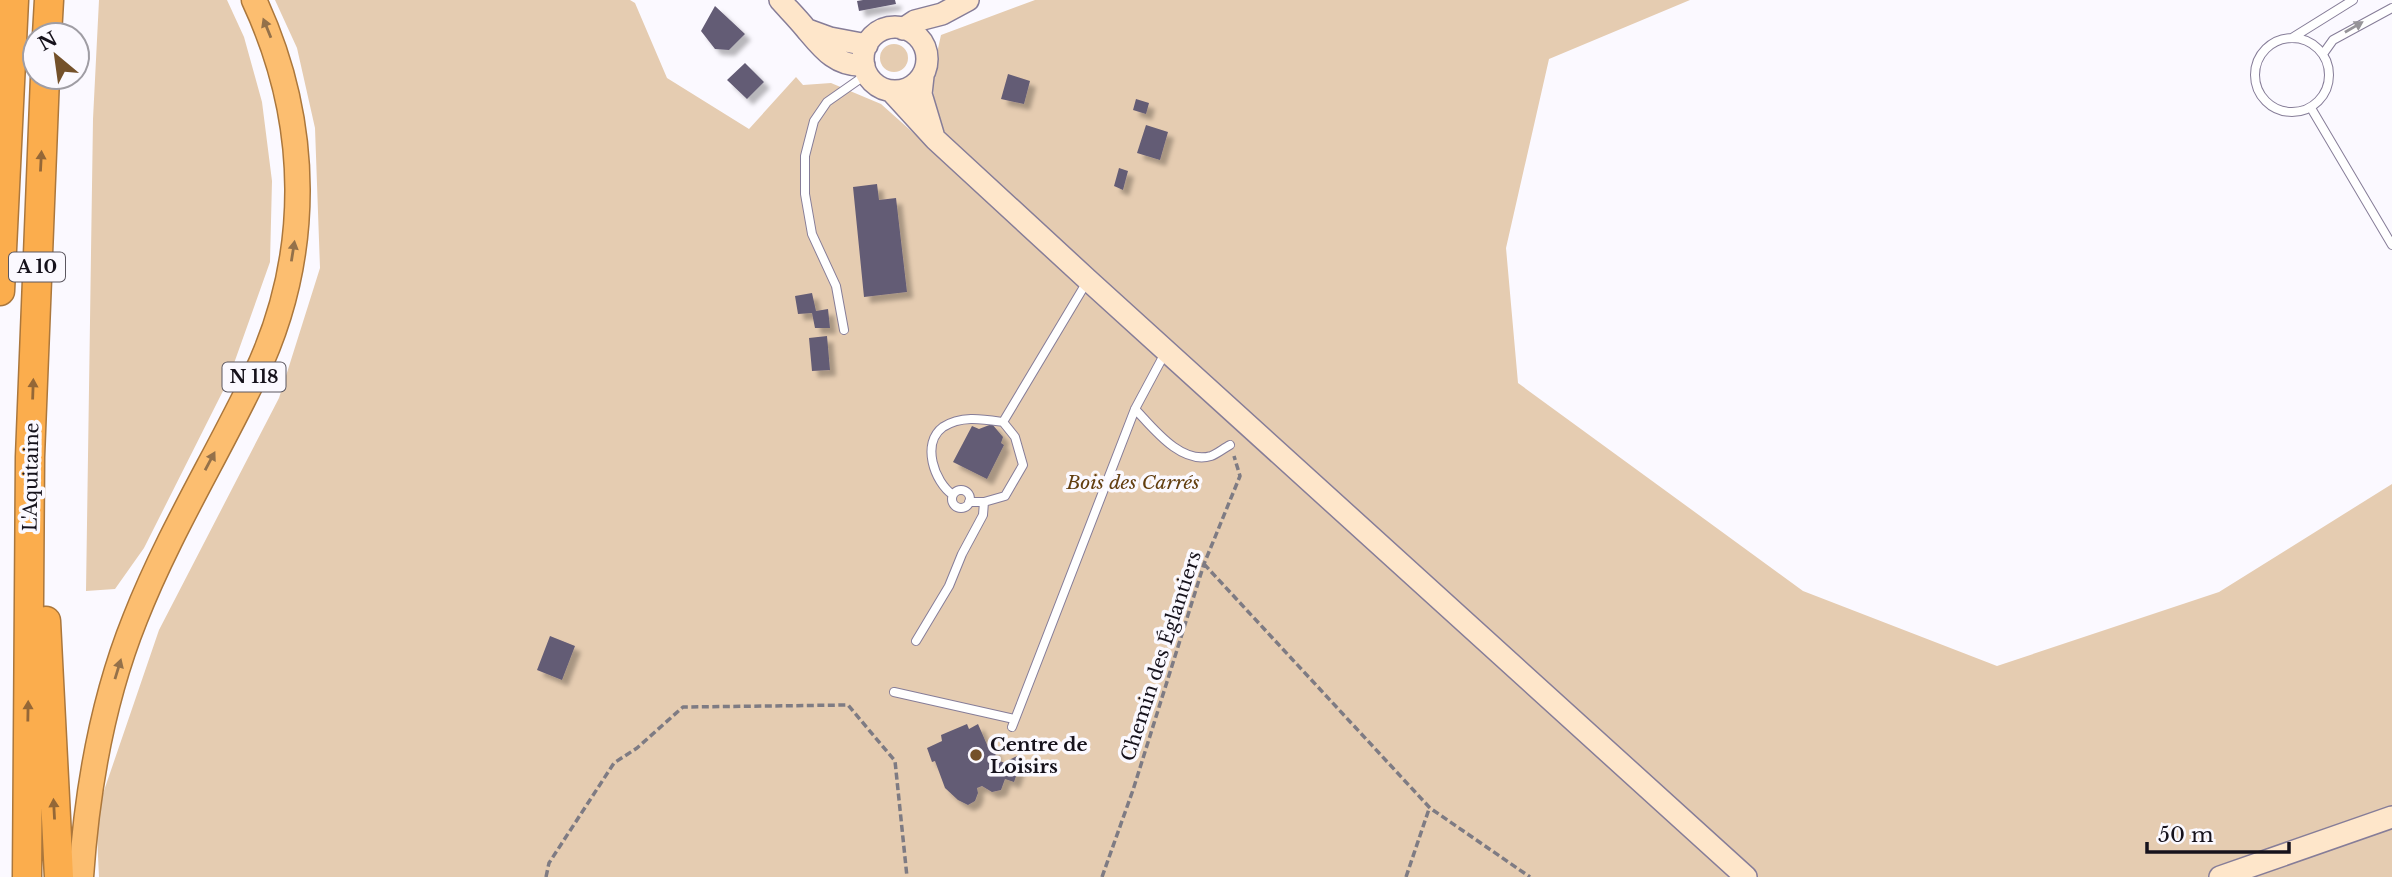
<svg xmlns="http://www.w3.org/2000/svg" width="2392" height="877" font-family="'Libre Baskerville',serif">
  <defs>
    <filter id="shadow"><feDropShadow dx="6" dy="6" stdDeviation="2" flood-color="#0004"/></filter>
  </defs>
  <rect width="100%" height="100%" fill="#fbf9ff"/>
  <path fill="#e5ccb1" d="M99,0H227L244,37L262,102L272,181L270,262L227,383L144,548L115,589L86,591L93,119Z
    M275,0H630L635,3L667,78L749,129L796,77L803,85L831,83L881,104L927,145L944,132C927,96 933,71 941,35L1035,0H1690L1549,59L1506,248L1518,383L1803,591L1997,666L2219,592L2392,484V877H99L96,814L159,630L279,398L320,268L315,128L297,48Z
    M880 58a14 14 0 1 1 28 0a14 14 0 1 1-28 0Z"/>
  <path fill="#645c75" filter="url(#shadow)" d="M863,0H895L896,4L859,11L857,1Z
    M715,6L745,34L729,50L715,49L701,31Z
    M745,63L764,82L747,99L727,80Z
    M1008,74L1030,81L1024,104L1001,99Z
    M1136,99L1149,103L1146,114L1133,110Z
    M1146,125L1168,132L1160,160L1137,153Z
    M1119,168L1128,171L1123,190L1114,186Z
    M877,184L879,200L896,198L907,292L864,297L853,187Z
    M812,293L816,311L828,309L830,328H815L812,313L798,314L795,296Z
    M827,336L830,370L812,371L809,338Z
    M992,424L1003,437L1001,443L1004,445L987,479L953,462L972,426L979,429Z
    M550,636L575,646L562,680L537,670Z
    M967,724L969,729L978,724L988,747L993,748L996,754L994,759L1008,764L1009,760L1017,756L1022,759L1014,782L1005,779L1001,790L992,792L982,786L977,788L978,793L975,801L968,805L958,800L945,788L935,761L932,762L927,748L942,741L941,735Z"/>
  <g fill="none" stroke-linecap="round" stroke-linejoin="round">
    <defs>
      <path id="service" d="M2255 75a37 37 0 1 1 74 0a37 37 0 1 1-74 0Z
        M2292,38L2353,0
        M2323,54L2333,40L2392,8
        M2311,108L2392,245
        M844,330L836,286L812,234L805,194V156L814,121L827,102L867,74
        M1135,409C1153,428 1181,465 1211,456C1217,454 1224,448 1230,445
        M1003,422L1088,280
        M952 499a9 9 0 1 1 18 0a9 9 0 1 1-18 0Z
        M953,495C934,482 921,443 943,427C961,415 983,419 1003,422L1015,437L1023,465L1005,496L984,502H969
        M916,641L949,586L962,554L983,515L984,502
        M894,692L1014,719
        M1012,727L1135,409L1165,353"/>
      <path id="secondary" d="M780,0C789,10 798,19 806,29C822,48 836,67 864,65
        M863 59a32 32 0 1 1 64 0a32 32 0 1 1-64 0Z
        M903,29L915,21L942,14L968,0
        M808,30L830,38L867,45
        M923,76L921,94L933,134
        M891,91L935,139L1088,280L1746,877
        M2220,877L2392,817"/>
      <path id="trunk" d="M81,877C87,790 102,701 135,619C168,535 215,459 254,378C313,256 311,122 254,0"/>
      <path id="motorway" d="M47,35L49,0
        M0,291L14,0
        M46,621L59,877
        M27,877L30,457L45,77"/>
    </defs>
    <use href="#service" stroke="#867d98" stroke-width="10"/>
    <use href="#secondary" stroke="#867d98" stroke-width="24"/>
    <use href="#trunk" stroke="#ab773c" stroke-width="27"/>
    <use href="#motorway" stroke="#ab773c" stroke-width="31"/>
    <path stroke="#7e7b83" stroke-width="3.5" stroke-dasharray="7 3.5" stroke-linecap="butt" d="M1204,564L1430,808L1530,877
      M546,877L549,863L614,763L637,748L683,707L848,705L895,761L907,877
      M1102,877L1133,790L1204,564L1240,476L1234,456
      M1406,877L1429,809"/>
    <use href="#service" stroke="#fff" stroke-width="8"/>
    <use href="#secondary" stroke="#fee6ca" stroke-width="21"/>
    <use href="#trunk" stroke="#fcbe70" stroke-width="24"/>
    <use href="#motorway" stroke="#fbad4d" stroke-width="28"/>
  </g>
  <defs><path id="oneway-solid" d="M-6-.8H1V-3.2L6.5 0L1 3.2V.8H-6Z" transform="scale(1.75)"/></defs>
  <use fill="#969499" href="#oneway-solid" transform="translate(2354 27) rotate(-30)"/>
  <g fill="#94714a">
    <use href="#oneway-solid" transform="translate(267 28) rotate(-112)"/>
    <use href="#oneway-solid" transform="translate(293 251) rotate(-81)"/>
    <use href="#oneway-solid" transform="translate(210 461) rotate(-62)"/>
    <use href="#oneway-solid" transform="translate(118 669) rotate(-73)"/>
  </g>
  <g fill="#946737">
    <use href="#oneway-solid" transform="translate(41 161) rotate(-87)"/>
    <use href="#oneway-solid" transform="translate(33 389) rotate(-88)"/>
    <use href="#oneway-solid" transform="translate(28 711) rotate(-89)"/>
    <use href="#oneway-solid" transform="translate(54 809) rotate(-93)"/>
  </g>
  <circle fill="#74512a" stroke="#fbf9ff" stroke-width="2.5" cx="976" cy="755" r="7"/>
  <g text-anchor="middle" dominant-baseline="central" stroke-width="7" stroke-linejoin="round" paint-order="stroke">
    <g fill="#fbf9ff" stroke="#5b5760" stroke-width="2">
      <rect x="9" y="252.5" width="56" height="29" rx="5"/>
      <rect x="222.5" y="362.5" width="63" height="29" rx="5"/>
    </g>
    <g font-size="18" font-weight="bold" fill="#16121c">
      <text x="37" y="267">A 10</text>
      <text x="254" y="377">N 118</text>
    </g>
    <g font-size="19" fill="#16121c" stroke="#fbf9ff">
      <text transform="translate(31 477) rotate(-89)">L'Aquitaine</text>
      <text transform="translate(1161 656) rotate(-72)">Chemin des Églantiers</text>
    </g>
    <g font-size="19" font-style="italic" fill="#623e0f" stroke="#fbf9ff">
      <text x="1133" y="482">Bois des Carrés</text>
    </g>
    <g font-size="19" font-weight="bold" fill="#16121c" stroke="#fbf9ff" text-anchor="start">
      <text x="990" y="744">Centre de<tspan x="990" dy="22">Loisirs</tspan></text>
    </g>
  </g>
  <g transform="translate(56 56) rotate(331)"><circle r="33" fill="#fbf9ff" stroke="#9f9da4" stroke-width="2"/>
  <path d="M0-5L12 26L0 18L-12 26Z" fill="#74512a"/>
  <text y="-10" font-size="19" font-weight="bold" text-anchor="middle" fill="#16121c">N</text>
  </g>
  <path d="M2147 842v10h142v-10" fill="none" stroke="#16121c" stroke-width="3.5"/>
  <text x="2158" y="842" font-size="21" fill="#16121c" stroke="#fbf9ff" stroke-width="5" paint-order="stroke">50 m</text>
</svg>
